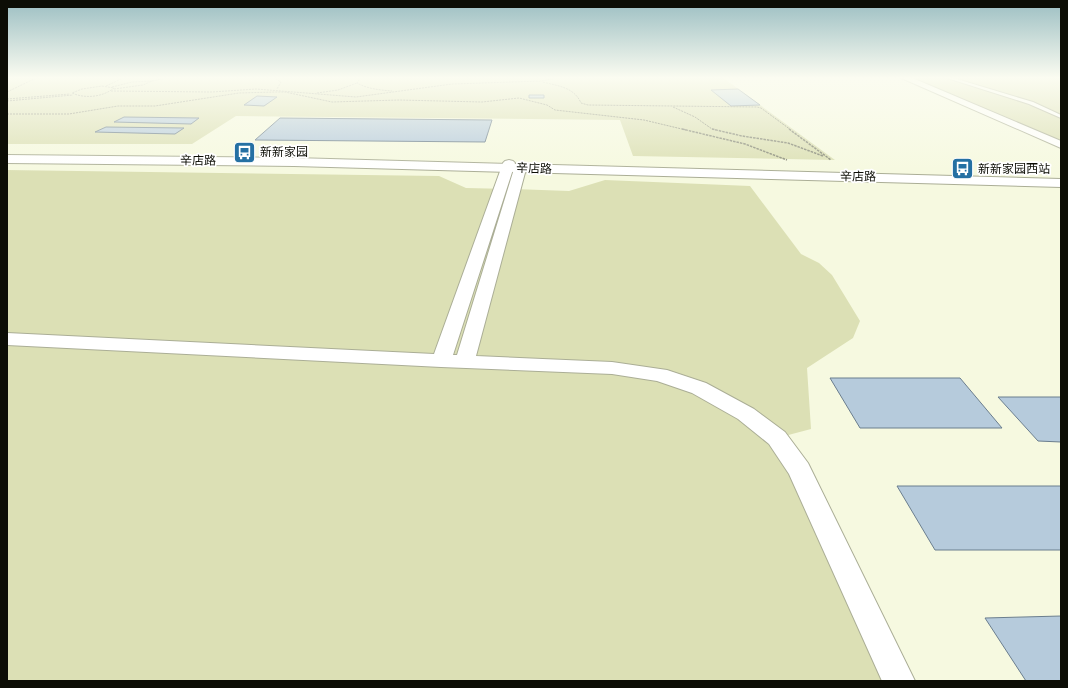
<svg xmlns="http://www.w3.org/2000/svg" width="1068" height="688" font-family="Spectral,'Noto Sans SC',serif">
  <rect width="100%" height="100%" fill="#f6f9e0"/>
  <path fill="#dce0b5" d="M7,77H722L835,160L633,156L620,120L236,116L192,144H7Z
    M908,77H1061V143Z
    M7,170L439,176L466,188L514,189L569,191L605,180L750,186L801,254L819,263L832,275L860,321L853,338L807,368L811,429L777,438L899,681H7Z"/>
  <path fill="#b6cbdc" stroke="#6b7e8e" d="M738,89L760,105L731,106L711,90Z
    M529,95H544V98H529Z
    M257,96L277,97L264,106L244,105Z
    M124,117L199,118L191,124L114,122Z
    M280,118L492,120L485,142L255,140Z
    M106,127L184,128L175,134L95,132Z
    M830,378H960L1002,428H860Z
    M998,397H1061V442L1038,441Z
    M897,486H1061V550H935Z
    M1061,616V681H1026L985,618Z"/>
  <g fill="none" stroke-linecap="round" stroke-linejoin="round">
    <defs>
      <path id="service" d="M944,77H950L1033,102L1061,115V118L1029,104Z"/>
      <path id="minor" d="M899,77H910L1061,141V148Z
        M509,160L513,161L515,163L453,355H457L514,169L516,166H524L526,169L476,356L612,362L667,370L706,383L754,409L785,432L808,463L915,681H882L789,474L769,444L738,419L692,393L657,381L612,374L441,367L7,345V333L434,354L503,163L505,161Z"/>
      <path id="primary" d="M7,155L294,158L1061,179V187L294,166L7,163Z"/>
    </defs>
    <use href="#service" stroke="#abae96" stroke-width="2"/>
    <use href="#minor" stroke="#abae96" stroke-width="2"/>
    <use href="#primary" stroke="#abae96" stroke-width="2"/>
    <path stroke="#898b7a" stroke-width="1" stroke-dasharray="2 1" stroke-linecap="butt" d="M273,77L281,82L277,89
      M361,77L357,83C368,89 380,90 392,91
      M543,82C558,86 574,87 581,103L588,105L757,107L761,108L791,130
      M102,86L114,88C103,97 85,99 72,93L82,89Z
      M106,86L125,77
      M112,87L132,82L152,81
      M114,89L143,85L152,81L170,77
      M111,91L212,92L256,89L356,97L452,84L541,81L562,77
      M7,92L38,77
      M317,93L338,90L357,83
      M7,99L70,94
      M7,101L73,95
      M673,107L695,117L712,129L716,130
      M7,114H69L118,106H155L239,93L275,92H285L332,102L399,100L482,102L519,98L547,105L555,110L644,120L686,130"/>
    <path stroke="#898b7a" stroke-width="1.5" stroke-dasharray="2.5 1" stroke-linecap="butt" d="M682,129L745,144L787,160
      M712,129L742,136L788,143L823,156
      M789,129L831,160"/>
    <use href="#service" fill="#fff" fill-rule="evenodd"/>
    <use href="#minor" fill="#fff" fill-rule="evenodd"/>
    <use href="#primary" fill="#fff" fill-rule="evenodd"/>
  </g>
  <linearGradient id="sky" x2="0" y2="1"><stop stop-color="#9bbec2"/><stop offset="0.45" stop-color="#fbfcf1"/><stop offset="1" stop-color="#fbfcf1" stop-opacity="0"/></linearGradient>
  <rect width="1068" height="173" fill="url(#sky)"/>
  <defs>
    <symbol id="bus-square" viewBox="-11 -11 22 22"><rect x="-9" y="-9" width="18" height="18" rx="4" fill="#2570a3" stroke="#fff"/><path d="M-5-6H5V4H4V6H2V4H-2V6H-4V4H-5ZM-3.5-4V0h7V-4ZM-3.5 1.2v1.5H-2V1.2ZM2 1.2v1.5H3.5V1.2Z" fill="#fff"/></symbol>
  </defs>
  <g fill-rule="evenodd">
    <use href="#bus-square" x="232" y="140" width="25" height="25"/>
    <use href="#bus-square" x="950" y="156" width="25" height="25"/>
  </g>
  <g text-anchor="middle" dominant-baseline="central" stroke-width="3.5" stroke-linejoin="round" paint-order="stroke">
    <g font-size="12" fill="#0c0d05" stroke="#fff" text-anchor="start">
      <text x="260" y="152">新新家园</text>
      <text x="978" y="169">新新家园西站</text>
    </g>
    <g font-size="12" fill="#0c0d05" stroke="#fff">
      <text transform="translate(198 161) rotate(1)">辛店路</text>
      <text transform="translate(534 169) rotate(2)">辛店路</text>
      <text transform="translate(858 177) rotate(1)">辛店路</text>
    </g>
  </g>
  <rect width="1068" height="688" fill="none" stroke="#0c0d05" stroke-width="16"/>
</svg>
